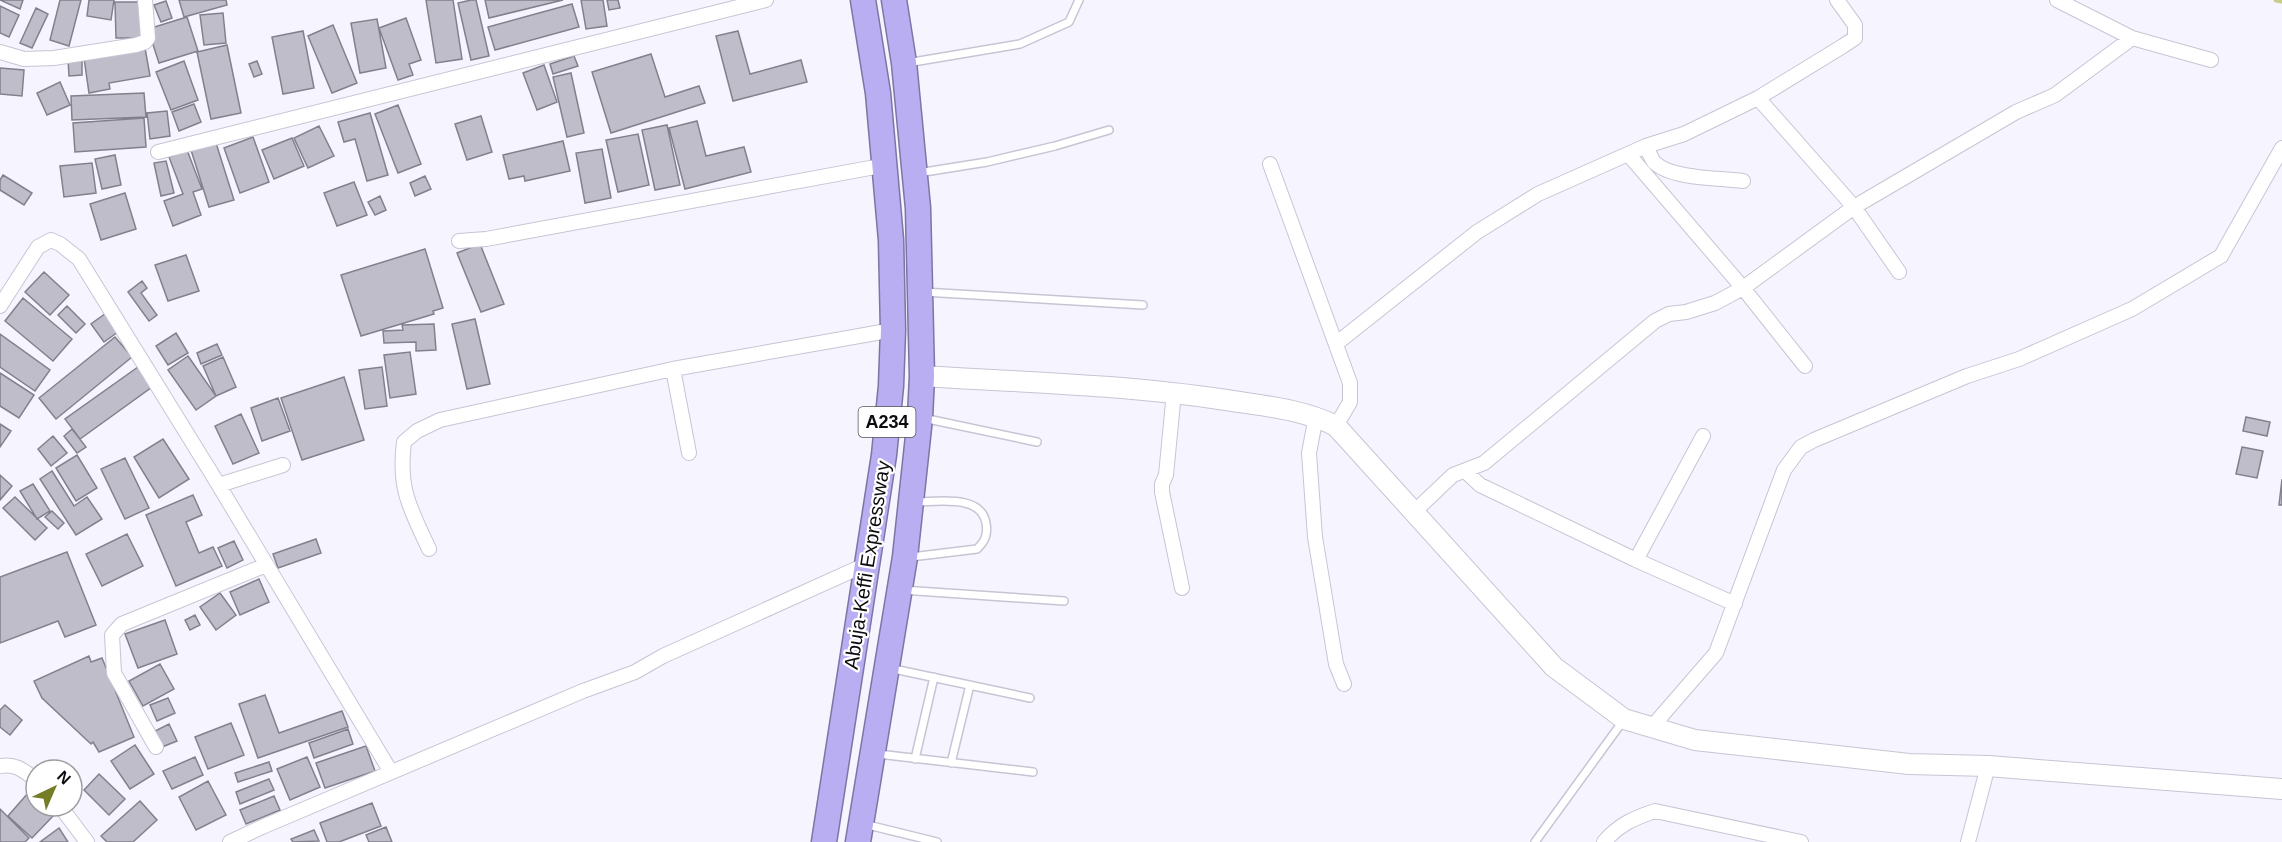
<svg xmlns="http://www.w3.org/2000/svg" width="2282" height="842" font-family="Helvetica,sans-serif">
  <rect width="100%" height="100%" fill="#f5f4ff"/>
  <g fill="none" stroke-linecap="round" stroke-linejoin="round">
    <path stroke="#c6ce87" stroke-width="5" d="M2276,0L2282,1"/>
  </g>
  <path fill="#bfbdca" stroke="#82808c" stroke-width="1.5" d="M0,0H23L20,9Z
    M60,0H81L69,46L50,40Z
    M89,0H114L111,20L87,16Z
    M179,0H226L227,5L184,17Z
    M426,0H453L462,59L436,63Z
    M471,0H476L489,56L471,60L458,3Z
    M485,0H563L489,18Z
    M581,0H603L607,26L586,29Z
    M607,0H618L620,8L609,10Z
    M166,1L172,18L161,22L154,5Z
    M115,2H145L146,38H116Z
    M572,4L579,27L495,50L488,27Z
    M0,6L19,15L9,37L0,33Z
    M36,8L48,14L32,48L20,43Z
    M223,13L226,43L204,45L200,15Z
    M187,17L198,51L159,63L148,29Z
    M406,18L421,60L409,64L413,75L398,80L379,28Z
    M377,19L386,68L360,73L351,23Z
    M333,25L357,83L332,93L308,36Z
    M303,31L314,88L283,94L272,37Z
    M738,31L750,74L801,60L807,82L733,101L716,36Z
    M227,45L241,113L211,119L197,52Z
    M145,48L150,76L109,83L110,89L89,93L84,58Z
    M651,54L665,97L699,86L705,103L611,133L592,72Z
    M574,56L578,66L553,74L550,64Z
    M82,58V75L69,76L68,59Z
    M184,61L198,100L171,110L156,72Z
    M257,61L262,74L254,77L249,64Z
    M544,65L557,102L537,110L523,73Z
    M0,68L24,70L22,96L0,94Z
    M571,73L584,133L567,137L553,77Z
    M60,82L70,105L47,115L37,93Z
    M144,93L146,117L72,120L71,96Z
    M194,104L201,122L179,131L172,112Z
    M398,105L421,164L398,173L375,114Z
    M167,111L170,136L150,139L147,113Z
    M370,113L388,175L367,181L355,139L344,142L338,122Z
    M481,116L492,152L467,160L455,124Z
    M144,118L146,147L75,152L73,123Z
    M697,121L706,156L744,147L751,172L685,189L669,128Z
    M667,125L680,185L655,190L642,130Z
    M319,126L334,156L308,168L294,138Z
    M638,134L649,185L618,192L606,140Z
    M253,137L269,182L240,193L224,148Z
    M292,138L304,166L274,179L262,150Z
    M563,141L570,171L525,181L524,176L509,179L503,155Z
    M216,143L234,200L209,207L191,150Z
    M602,149L611,198L585,203L576,153Z
    M187,150L202,189L193,192L201,215L173,226L164,201L183,194L169,157Z
    M115,155L121,185L102,189L95,159Z
    M166,161L174,193L161,196L154,163Z
    M92,163L96,193L64,197L60,166Z
    M3,175L32,193L24,205L0,190V180Z
    M425,176L431,189L415,196L410,183Z
    M354,182L367,215L337,226L324,193Z
    M125,193L136,229L101,240L90,204Z
    M380,196L386,210L375,215L368,202Z
    M480,244L504,304L481,312L457,253Z
    M425,249L443,308L433,311L434,314L361,336L341,275Z
    M186,255L199,291L168,301L155,265Z
    M44,272L69,295L50,315L25,292Z
    M142,281L147,288L141,293L157,315L149,321L128,292Z
    M23,298L72,339L53,361L5,321Z
    M67,306L85,324L76,333L58,315Z
    M109,311L122,329L104,342L91,324Z
    M475,319L490,384L467,389L452,324Z
    M434,324L436,350L416,351V342L384,343L383,331L403,330L402,325Z
    M176,333L188,353L168,365L156,346Z
    M0,334L50,370L35,391L0,367Z
    M115,337L132,357L56,419L39,398Z
    M217,344L222,355L201,364L197,353Z
    M410,352L416,394L390,398L384,355Z
    M188,356L216,396L196,410L168,370Z
    M223,357L236,387L216,396L203,366Z
    M138,367L152,387L80,439L65,419Z
    M382,367L387,406L365,409L359,370Z
    M0,373L34,395L19,418L0,406Z
    M344,377L364,440L302,460L281,398Z
    M278,398L290,431L262,441L251,408Z
    M241,414L259,453L233,464L215,426Z
    M2246,417L2270,422L2267,436L2243,431Z
    M0,424L11,431L0,447Z
    M72,429L86,447L77,453L64,436Z
    M53,436L67,453L51,466L38,449Z
    M163,439L189,479L159,498L134,457Z
    M2242,447L2263,451L2257,478L2236,474Z
    M77,455L97,488L76,501L56,468Z
    M125,458L149,508L125,519L101,469Z
    M52,471L74,506L87,497L102,519L76,535L40,479Z
    M0,475L12,486L0,500Z
    M2282,479V505H2279Z
    M33,484L50,511L37,519L20,491Z
    M193,495L202,515L186,522L199,553L213,547L222,566L176,586L146,515Z
    M15,497L47,528L35,540L3,508Z
    M52,511L64,523L58,529L45,517Z
    M127,534L143,566L102,586L86,554Z
    M316,539L321,553L278,568L273,554Z
    M234,541L243,560L227,568L218,548Z
    M67,552L96,625L65,637L58,621L0,643V577Z
    M259,579L269,602L240,615L230,592Z
    M220,593L236,615L216,630L200,607Z
    M195,615L200,625L190,630L185,620Z
    M165,620L177,654L138,668L125,634Z
    M89,656L91,662L102,658L134,737L99,752L93,742L91,744L42,698L34,681Z
    M160,664L174,689L143,706L129,681Z
    M265,695L279,733L342,711L348,727L258,758L239,704Z
    M168,698L175,713L157,721L150,705Z
    M5,705L22,720L10,735L0,727V710Z
    M231,723L244,755L208,769L195,737Z
    M169,724L177,741L162,747L155,731Z
    M348,729L353,744L314,758L309,743Z
    M135,745L154,774L130,789L111,761Z
    M366,746L375,771L325,788L316,763Z
    M195,757L203,775L172,789L163,771Z
    M307,757L320,787L290,800L277,769Z
    M269,762L272,771L238,782L235,773Z
    M99,774L125,799L109,815L84,790Z
    M269,779L274,790L240,804L236,792Z
    M208,781L226,815L196,830L179,797Z
    M28,793L36,800V806H42L53,816L32,838L8,816Z
    M274,796L280,810L246,824L240,810Z
    M140,801L157,820L133,842H107L101,836Z
    M372,803L381,826L339,842H327L320,823Z
    M0,809L29,838L25,842H0Z
    M386,827L392,842H369L366,835Z
    M59,828L68,842H40Z
    M314,830L319,841L293,842L291,839Z"/>
  <g fill="none" stroke-linecap="round" stroke-linejoin="round">
    <defs>
      <path id="lane" d="M907,63L1020,44L1069,22L1079,0
        M918,173L987,162L1055,146L1109,130
        M923,292L1143,305
        M923,418L1037,442
        M911,557L977,549C985,541 988,535 986,523C981,494 938,502 915,502
        M902,590L1064,601
        M889,668L1030,698
        M878,754L1033,772
        M915,759L934,677
        M951,763L970,685
        M864,824L937,842
        M1535,842L1623,721"/>
      <path id="street" d="M2057,0L2132,38L2211,60
        M0,52L24,59L54,58L136,45L145,42L148,38L145,0
        M1758,98L1854,207L1899,272
        M1646,146C1649,151 1651,159 1655,163C1672,179 1720,178 1743,181
        M158,152L766,0
        M1628,154L1743,288L1805,366
        M1270,164L1350,383V402L1336,426
        M459,241L486,239L886,165
        M0,306L38,247L51,240L60,244L79,259L215,479L391,772
        M1337,343L1477,232L1538,194L1646,146L1684,134L1758,98L1843,46L1855,38V25L1837,0
        M673,369L689,453
        M1174,392L1166,475L1162,484V492L1182,588
        M1316,416L1309,453L1315,537L1336,664L1344,684
        M1465,471L1480,485L1636,560L1735,604
        M219,485L283,465
        M1415,511L1453,475L1484,463L1655,321L1669,314L1686,312L1715,303L1743,288L1854,207L2016,112L2055,95L2132,38
        M429,549C410,508 398,489 404,442L417,431L440,420L673,369L893,330
        M1636,560L1703,436
        M1651,728L1716,653L1784,470L1801,447L1814,440L1967,376L2019,359L2132,309L2221,256L2282,148
        M156,747L114,673L112,635L122,624L266,565
        M0,766C16,763 24,771 36,780
        M60,806L87,842
        M230,842L262,827L583,691L635,672L663,656L867,564
        M1604,842C1618,825 1634,818 1655,811L1801,842
        M1968,842L1988,766"/>
      <path id="secondary" d="M922,376C1023,382 1126,385 1226,400C1264,406 1302,409 1336,426L1554,667L1624,719L1695,740L1909,764L1988,766L2282,789"/>
      <path id="highway" d="M824,842L884,455L891,386L893,330L891,240L878,93L863,0
        M858,842L905,557L920,418L922,376L918,208L904,63L894,0"/>
    </defs>
    <use href="#lane" stroke="#c7c5d3" stroke-width="10"/>
    <use href="#street" stroke="#c7c5d3" stroke-width="16"/>
    <use href="#secondary" stroke="#c7c5d3" stroke-width="22"/>
    <use href="#highway" stroke="#7d75a3" stroke-width="27"/>
    <use href="#lane" stroke="#fff" stroke-width="7"/>
    <use href="#street" stroke="#fff" stroke-width="14"/>
    <use href="#secondary" stroke="#fff" stroke-width="20"/>
    <use href="#highway" stroke="#baaef2" stroke-width="24"/>
  </g>
  <g text-anchor="middle" dominant-baseline="central" stroke-width="4.5" stroke-linejoin="round" paint-order="stroke">
    <rect fill="#fff" stroke="#555558" stroke-width="1.5" x="858.5" y="407" width="57" height="30" rx="4.5"/>
    <g font-size="18" font-weight="bold" fill="#0c0c10">
      <text x="887" y="422">A234</text>
    </g>
    <g font-size="20" fill="#0c0c10" stroke="#fff">
      <text transform="translate(867 565) rotate(-81)">Abuja-Keffi Expressway</text>
    </g>
  </g>
  <g transform="translate(54 788) rotate(44)"><circle r="28" fill="#ffffff" stroke="#9e9e9f" stroke-width="1.5"/>
  <path d="M0-4.5L10 22L0 15L-10 22Z" fill="#767d27"/>
  <text y="-9" font-size="16" font-weight="bold" text-anchor="middle" fill="#0c0c10">N</text>
  </g>
</svg>
